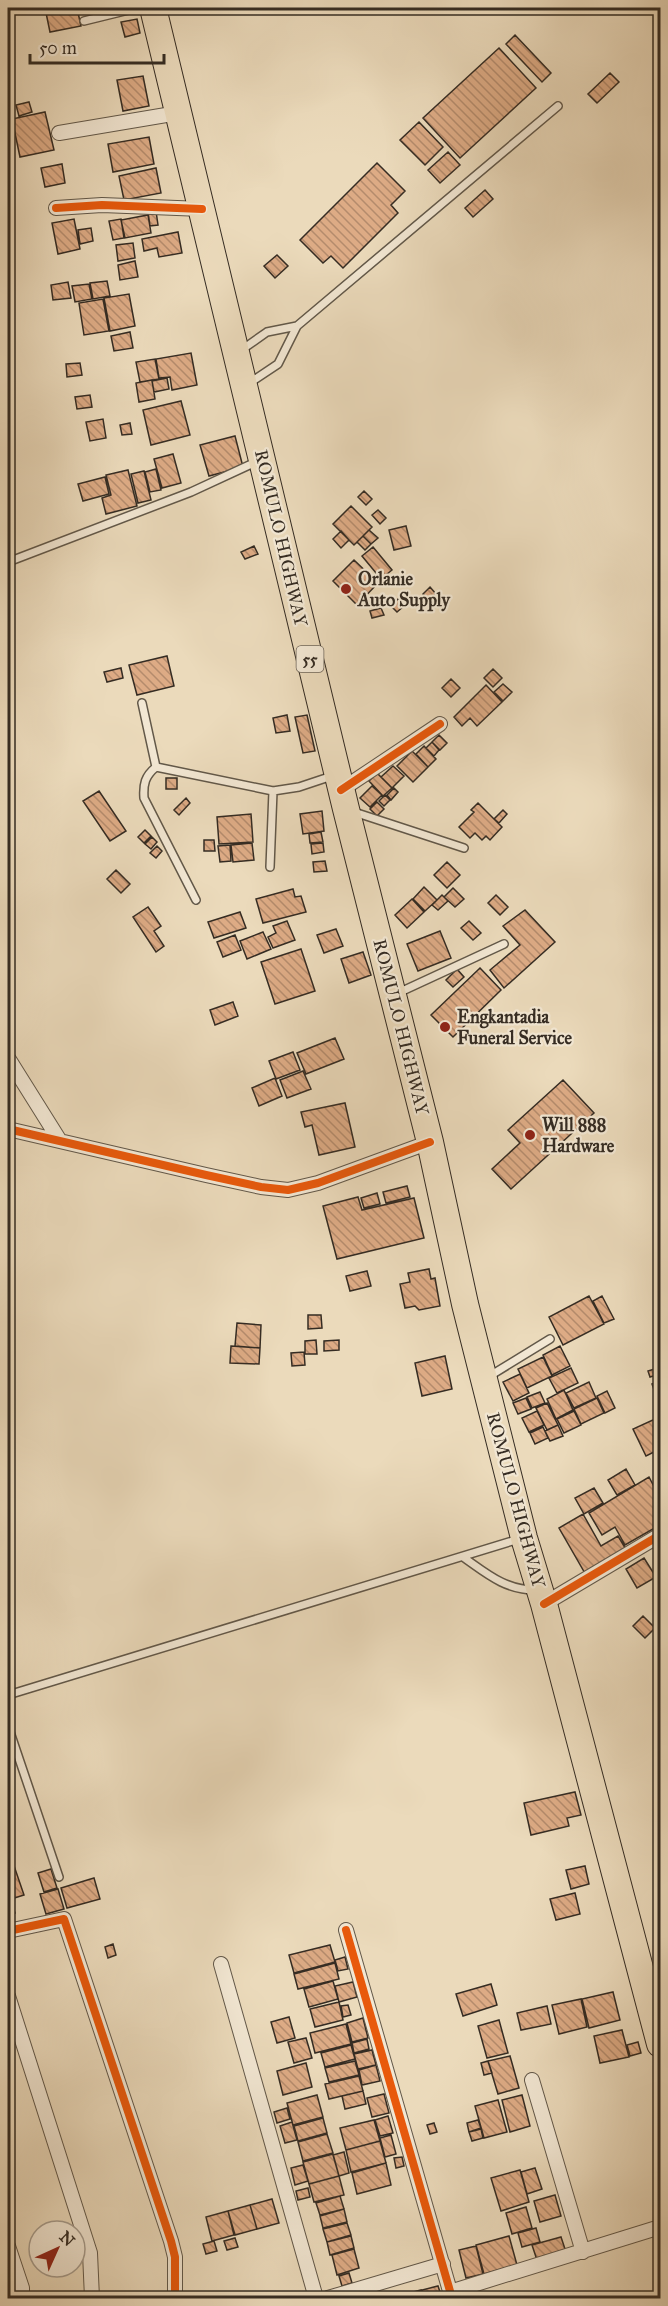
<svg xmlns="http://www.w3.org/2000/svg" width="668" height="2306" font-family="'IM FELL Great Primer',serif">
  <defs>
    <pattern id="building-back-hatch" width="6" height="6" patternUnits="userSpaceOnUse" patternTransform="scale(1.5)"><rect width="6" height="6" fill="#ddab85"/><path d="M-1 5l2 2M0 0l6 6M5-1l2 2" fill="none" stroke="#b48b6c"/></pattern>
  </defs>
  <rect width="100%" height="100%" fill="#ebdabb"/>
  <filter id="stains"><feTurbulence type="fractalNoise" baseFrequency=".00333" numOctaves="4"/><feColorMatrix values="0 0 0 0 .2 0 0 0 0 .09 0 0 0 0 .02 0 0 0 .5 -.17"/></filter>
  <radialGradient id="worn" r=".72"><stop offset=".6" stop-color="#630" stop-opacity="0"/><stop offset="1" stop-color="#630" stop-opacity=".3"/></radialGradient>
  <path fill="url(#building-back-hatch)" stroke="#352c23" stroke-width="1.5" d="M45,8H77L81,26L50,32Z
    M137,19L140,33L125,37L121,22Z
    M515,35L551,73L542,82L506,44Z
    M499,48L536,88L460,158L423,118Z
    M610,73L619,82L597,103L588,94Z
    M143,76L149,106L123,111L117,80Z
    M29,102L32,112L19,116L16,105Z
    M45,112L54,150L20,157L12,119Z
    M419,122L443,147L425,165L400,140Z
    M149,137L154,164L113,172L108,144Z
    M448,152L460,165L440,183L428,170Z
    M377,163L405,191L391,205L398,213L343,268L331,256L323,263L300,240Z
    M62,164L65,183L45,187L41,168Z
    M156,168L161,193L124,200L119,176Z
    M485,190L493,199L473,217L465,208Z
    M156,211L158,225L150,226L148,212Z
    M148,215L151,233L125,238L121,220Z
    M74,219L80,249L58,254L52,223Z
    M121,219L124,238L113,240L109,221Z
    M91,228L93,241L80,244L78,230Z
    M178,232L182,253L159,257L157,248L144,251L142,239Z
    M133,243L135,258L118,261L116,245Z
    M277,255L288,266L275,278L264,266Z
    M135,261L138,277L120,280L118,265Z
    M107,281L110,296L93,299L90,283Z
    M68,282L71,298L53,300L51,285Z
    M89,284L92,299L75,302L72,286Z
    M129,294L135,326L110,331L104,298Z
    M103,299L109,331L84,335L79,303Z
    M130,332L133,348L114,351L111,336Z
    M191,353L197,385L172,390L170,377L159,378L156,359Z
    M155,359L159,379L140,382L136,362Z
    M80,363L82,375L67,377L66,364Z
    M167,378L169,389L154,392L152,381Z
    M152,380L155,399L139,402L136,383Z
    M90,395L92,407L77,409L75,397Z
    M181,401L190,435L151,445L143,410Z
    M103,419L106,438L90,441L86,422Z
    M130,423L132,434L122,435L120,425Z
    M235,436L243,467L209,476L200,445Z
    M173,454L181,483L162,488L154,459Z
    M156,469L161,490L150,492L145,472Z
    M128,470L137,506L106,514L102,498L111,495L106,475Z
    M144,471L151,500L138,503L131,474Z
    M105,477L109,494L83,501L78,484Z
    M364,491L372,499L366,505L358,497Z
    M351,506L372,527L354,545L333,524Z
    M378,510L386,518L380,524L372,515Z
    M406,526L411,546L394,550L389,530Z
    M369,530L378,538L371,544L363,536Z
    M341,531L349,540L341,548L333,539Z
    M363,536L371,544L365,550L357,542Z
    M254,546L258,554L245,559L241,552Z
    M373,547L392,570L381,579L362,556Z
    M354,560L378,583L357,605L333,581Z
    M430,587L436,594L429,601L423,594Z
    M398,599L404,606L397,612L391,606Z
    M381,608L384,615L372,618L370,611Z
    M167,656L174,686L137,695L129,665Z
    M121,668L123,678L107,682L104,672Z
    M493,669L502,678L493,687L484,678Z
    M451,679L460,688L451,697L442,688Z
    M503,684L512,692L503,701L494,692Z
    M486,685L502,702L477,726L470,718L462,726L454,717Z
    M287,715L290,731L276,733L273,718Z
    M307,715L315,751L303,753L295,717Z
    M439,735L447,743L440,750L432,742Z
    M432,742L439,750L434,756L426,748Z
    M424,746L436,759L428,767L416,754Z
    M412,751L428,767L413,782L397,766Z
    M393,766L404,776L392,788L381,777Z
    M377,773L392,788L383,796L369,781Z
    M166,778H177V789H166Z
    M372,786L382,795L370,807L360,798Z
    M394,788L398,792L391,800L387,795Z
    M99,791L126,831L110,841L83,801Z
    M385,795L390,800L384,806L379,801Z
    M186,798L190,803L179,815L174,810Z
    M377,802L384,809L377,816L370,809Z
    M478,803L502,827L490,840L486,836L482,840L475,833L470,838L459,827L474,812L471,810Z
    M503,810L507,814L499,823L494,819Z
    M322,811L324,831L303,834L300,814Z
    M251,814L253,842L219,844L217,817Z
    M145,830L151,836L144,843L138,837Z
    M321,832L323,842L310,843L309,834Z
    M152,837L157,842L151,849L145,844Z
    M204,840H214L215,851H204Z
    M252,843L254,860L233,862L231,845Z
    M323,843L324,852L312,854L311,844Z
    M230,845L231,861L220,862L218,846Z
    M157,846L162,851L156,858L150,853Z
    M325,861L327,871L314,872L313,862Z
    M447,862L460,875L447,888L434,875Z
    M116,870L130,884L121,893L107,879Z
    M424,887L437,900L425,911L413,899Z
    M453,888L464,899L455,907L444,897Z
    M293,889L295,897L301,896L306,912L263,923L256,899Z
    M442,895L448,901L438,910L432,905Z
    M496,895L508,907L500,915L488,903Z
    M412,899L424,912L407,928L395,915Z
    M148,907L161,926L154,931L164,946L156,952L133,917Z
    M525,910L555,942L504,988L490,970L520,945L503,926Z
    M240,912L246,928L214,938L208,922Z
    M287,921L295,940L273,948L268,937L276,933L273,926Z
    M469,921L481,933L473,940L461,928Z
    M336,929L343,946L324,953L317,935Z
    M440,931L451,958L418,971L407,944Z
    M263,932L271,949L247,959L240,941Z
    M235,935L241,950L223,957L217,942Z
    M301,949L315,991L275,1004L261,962Z
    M363,952L371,975L349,983L341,959Z
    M480,968L501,990L453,1037L431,1015Z
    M457,969L464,977L453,987L446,980Z
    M233,1002L238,1016L215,1025L210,1010Z
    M335,1038L344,1059L306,1074L297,1053Z
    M293,1052L300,1070L276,1079L269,1061Z
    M303,1071L311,1089L287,1098L280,1080Z
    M275,1078L282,1096L259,1106L252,1088Z
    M563,1080L594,1113L511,1189L492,1169L520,1143L508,1130Z
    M345,1103L355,1147L319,1155L312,1125L305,1127L301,1112Z
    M407,1186L410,1197L386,1203L383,1192Z
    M377,1193L380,1204L364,1208L361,1198Z
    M358,1197L362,1210L414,1198L424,1238L337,1259L323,1206Z
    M429,1269L431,1279L435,1278L440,1306L419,1310L415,1306L405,1308L400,1284L410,1282L408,1273Z
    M367,1271L371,1286L350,1291L346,1276Z
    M589,1296L604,1324L563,1345L549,1317Z
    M602,1296L614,1319L604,1323L593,1301Z
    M308,1315H321L322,1328L308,1329Z
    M237,1323L261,1325L260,1348L235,1346Z
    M316,1340L317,1354H305V1341Z
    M339,1340V1350L324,1351V1341Z
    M231,1346L260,1348L259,1364L230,1363Z
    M560,1346L570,1366L552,1375L543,1355Z
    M304,1352L305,1365L292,1366L291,1353Z
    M445,1356L452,1389L422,1396L415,1363Z
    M543,1357L552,1376L527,1388L518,1369Z
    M571,1368L578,1383L557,1393L549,1378Z
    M658,1368L660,1374L650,1377L648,1371Z
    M520,1374L529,1393L513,1401L503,1382Z
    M660,1381V1397L657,1398L652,1384Z
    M589,1382L596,1398L574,1408L566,1393Z
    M564,1390L573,1410L556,1419L547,1399Z
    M607,1391L615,1408L605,1413L597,1396Z
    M540,1392L545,1403L532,1408L527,1397Z
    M526,1398L531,1409L518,1414L513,1403Z
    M597,1398L604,1413L581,1424L574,1409Z
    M547,1403L558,1425L547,1430L536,1408Z
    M537,1411L544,1425L529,1432L522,1418Z
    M574,1411L581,1425L564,1433L557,1419Z
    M655,1419L660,1430V1449L646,1456L633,1429Z
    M558,1425L563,1436L550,1441L545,1431Z
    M543,1427L548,1438L535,1444L530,1433Z
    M626,1469L635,1485L617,1495L608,1480Z
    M649,1477L660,1498V1525L625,1545L615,1527L602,1535L589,1513Z
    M594,1488L603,1503L584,1514L575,1498Z
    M583,1514L601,1546L618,1536L627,1551L586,1575L559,1528Z
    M644,1558L656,1577L637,1588L626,1569Z
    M643,1616L655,1628L645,1638L633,1626Z
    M575,1792L581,1815L567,1818L569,1826L531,1835L524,1803Z
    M11,1857L24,1895L8,1900V1858Z
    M585,1866L589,1884L571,1889L566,1870Z
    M51,1869L57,1888L44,1892L38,1873Z
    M94,1878L100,1899L67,1908L61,1888Z
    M58,1889L64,1909L46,1914L40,1894Z
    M575,1893L580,1914L556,1920L550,1899Z
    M12,1904L15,1913L8,1915V1905Z
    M113,1944L116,1955L108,1958L105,1947Z
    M330,1945L335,1962L294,1973L289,1955Z
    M345,1957L348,1969L338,1971L335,1960Z
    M335,1963L339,1979L298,1989L294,1974Z
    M333,1981L338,1999L309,2007L304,1989Z
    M353,1982L357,1997L339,2002L335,1986Z
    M491,1984L497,2005L463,2016L456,1994Z
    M613,1992L620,2020L589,2028L582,1999Z
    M581,1999L587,2027L559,2034L552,2005Z
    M339,2002L343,2020L315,2027L310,2009Z
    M348,2005L351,2015L343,2017L341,2006Z
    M547,2006L551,2024L521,2030L517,2013Z
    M289,2017L295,2038L277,2043L271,2022Z
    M363,2018L368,2038L352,2042L347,2023Z
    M499,2020L508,2053L487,2058L478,2026Z
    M346,2024L351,2044L315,2053L310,2033Z
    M622,2030L629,2057L600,2063L594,2036Z
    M306,2038L312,2058L294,2063L288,2042Z
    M367,2039L369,2049L354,2053L352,2043Z
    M638,2042L641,2053L630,2056L627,2045Z
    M351,2045L355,2059L325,2067L321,2053Z
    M372,2050L376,2065L358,2069L354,2054Z
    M510,2056L519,2088L498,2094L488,2061Z
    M355,2061L359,2075L329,2082L325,2068Z
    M488,2061L492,2073L484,2075L481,2063Z
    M306,2063L312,2087L283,2095L277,2071Z
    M376,2065L380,2081L362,2085L359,2070Z
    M359,2076L363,2091L329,2099L325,2084Z
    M363,2091L366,2104L345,2109L342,2096Z
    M384,2094L389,2113L372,2117L367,2098Z
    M317,2095L323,2117L293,2125L287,2103Z
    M522,2095L530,2126L510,2132L502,2100Z
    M498,2100L507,2132L484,2138L475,2106Z
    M287,2108L290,2119L277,2123L274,2112Z
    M388,2116L393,2133L380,2136L375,2120Z
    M323,2118L327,2133L298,2141L294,2126Z
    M374,2120L380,2141L346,2150L340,2128Z
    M478,2120L481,2128L469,2132L467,2123Z
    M292,2122L297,2140L285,2143L280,2126Z
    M434,2123L437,2132L430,2134L427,2125Z
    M481,2129L483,2138L472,2141L469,2132Z
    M327,2134L333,2153L303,2161L298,2142Z
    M391,2135L396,2154L385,2157L380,2138Z
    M380,2141L386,2163L351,2172L346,2150Z
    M344,2152L349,2173L339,2176L333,2155Z
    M333,2154L339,2176L309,2184L303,2162Z
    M402,2157L404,2166L396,2168L394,2158Z
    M386,2163L391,2185L357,2194L352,2173Z
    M303,2165L308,2181L295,2185L291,2168Z
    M535,2168L542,2189L527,2194L521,2172Z
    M520,2170L529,2202L501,2211L491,2178Z
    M339,2176L344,2195L314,2202L309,2184Z
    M308,2188L310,2197L298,2200L296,2191Z
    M555,2195L561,2216L540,2222L534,2201Z
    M340,2196L344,2209L320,2215L316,2203Z
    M272,2199L279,2223L257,2229L250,2205Z
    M250,2205L257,2229L235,2235L228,2211Z
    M526,2207L532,2228L512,2234L506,2213Z
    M344,2209L347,2222L323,2228L320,2216Z
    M228,2211L234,2235L212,2241L206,2217Z
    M347,2223L351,2235L327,2242L323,2229Z
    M536,2228L540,2242L522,2247L518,2233Z
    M351,2236L354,2248L330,2255L327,2242Z
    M509,2236L517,2265L484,2274L476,2245Z
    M561,2237L566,2252L537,2260L532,2245Z
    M235,2238L238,2247L227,2250L224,2241Z
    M214,2241L217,2251L206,2254L203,2244Z
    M476,2246L483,2274L466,2278L459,2250Z
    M354,2249L359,2268L337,2275L332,2255Z
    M349,2273L352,2283L342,2286L339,2276Z
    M438,2286L442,2298H424L422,2290Z
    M421,2290L423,2298H403L402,2295Z"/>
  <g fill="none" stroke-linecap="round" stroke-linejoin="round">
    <defs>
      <path id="lane" d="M84,21L137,8
        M240,351L267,332L297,326
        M248,384L278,364L297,326L558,106
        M8,562L191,492L258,461
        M142,703L156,767
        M354,812L464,848
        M270,867L273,791
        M196,900L144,798C143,784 145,776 156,767L273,791L299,787L332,776
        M398,993L504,944
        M488,1377L550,1339
        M463,1557C486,1573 505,1590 535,1590
        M8,1695L519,1539
        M8,1726L59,1877"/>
      <path id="street" d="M59,133L178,113
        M56,208L102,205L202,209
        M341,790L440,724
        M8,1058L60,1141
        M8,1129L206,1175L261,1187L288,1190L318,1183L430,1142
        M544,1604L660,1535
        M346,1930L452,2298
        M8,1931L64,1919L171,2241L175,2257V2298
        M221,1964L316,2298
        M8,1996L90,2253L92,2298
        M532,2080L583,2252
        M8,2246L22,2288V2298
        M450,2292L660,2227
        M328,2298L443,2264"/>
      <path id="highway" d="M153,8L346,809L430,1142L465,1304L524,1538L544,1604L660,2044"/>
    </defs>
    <use href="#lane" stroke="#625849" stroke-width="10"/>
    <use href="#street" stroke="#625849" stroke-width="16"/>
    <use href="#highway" stroke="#352c23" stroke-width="28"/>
    <use href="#lane" stroke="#f2e7d3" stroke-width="7"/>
    <use href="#street" stroke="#f2e7d3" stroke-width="14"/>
    <use href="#highway" stroke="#ebdabb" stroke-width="26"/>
    <defs>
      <path id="cycleway" d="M56,208L102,205L202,209
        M341,790L440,724
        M8,1129L206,1175L261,1187L288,1190L318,1183L430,1142
        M544,1604L660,1535
        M346,1930L452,2298
        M8,1931L64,1919L171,2241L175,2257V2298"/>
    </defs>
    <use href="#cycleway" stroke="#f2e7d3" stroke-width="11"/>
    <use href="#cycleway" stroke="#e8590c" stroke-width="8"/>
  </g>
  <g fill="#8f2418" stroke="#f2e7d3" stroke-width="2">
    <circle cx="346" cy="589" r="6"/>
    <circle cx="445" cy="1027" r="6"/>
    <circle cx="530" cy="1135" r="6"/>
  </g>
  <g text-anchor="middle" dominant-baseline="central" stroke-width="4.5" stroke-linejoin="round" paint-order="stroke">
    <rect fill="#f2e7d3" stroke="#6e6458" stroke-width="1.5" x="296.5" y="646" width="27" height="26" rx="4.5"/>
    <g font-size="16" font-weight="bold" fill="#352c23">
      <text x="310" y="659">55</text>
    </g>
    <g font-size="18" fill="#352c23" stroke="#f2e7d3">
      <text transform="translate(281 538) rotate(77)">ROMULO HIGHWAY</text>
      <text transform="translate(401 1027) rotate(76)">ROMULO HIGHWAY</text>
      <text transform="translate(516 1500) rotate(75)">ROMULO HIGHWAY</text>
    </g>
    <g font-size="18" font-weight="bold" fill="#352c23" stroke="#f2e7d3" text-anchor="start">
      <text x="358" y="579">Orlanie<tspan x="358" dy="21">Auto Supply</tspan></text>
      <text x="457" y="1017">Engkantadia<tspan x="457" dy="21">Funeral Service</tspan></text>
      <text x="542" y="1125">Will 888<tspan x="542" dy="21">Hardware</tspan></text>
    </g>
  </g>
  <rect width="668" height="2306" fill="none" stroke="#ebdabb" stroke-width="30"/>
  <rect x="9" y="9" width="650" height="2288" fill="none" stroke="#352c23" stroke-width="3"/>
  <rect x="15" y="15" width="638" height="2276" fill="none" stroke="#352c23" stroke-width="1.5"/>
  <g transform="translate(57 2249) rotate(45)"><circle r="28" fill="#f2e7d3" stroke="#a69c8d" stroke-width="1.5"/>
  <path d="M0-4.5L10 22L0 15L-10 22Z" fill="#8f2418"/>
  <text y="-9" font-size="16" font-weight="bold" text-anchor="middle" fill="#352c23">N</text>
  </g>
  <path d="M30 54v9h134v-9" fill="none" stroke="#352c23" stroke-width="3"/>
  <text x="39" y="54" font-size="18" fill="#352c23" stroke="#f2e7d3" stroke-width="4.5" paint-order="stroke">50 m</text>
  <rect width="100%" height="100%" filter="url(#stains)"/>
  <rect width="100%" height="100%" fill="url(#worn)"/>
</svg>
